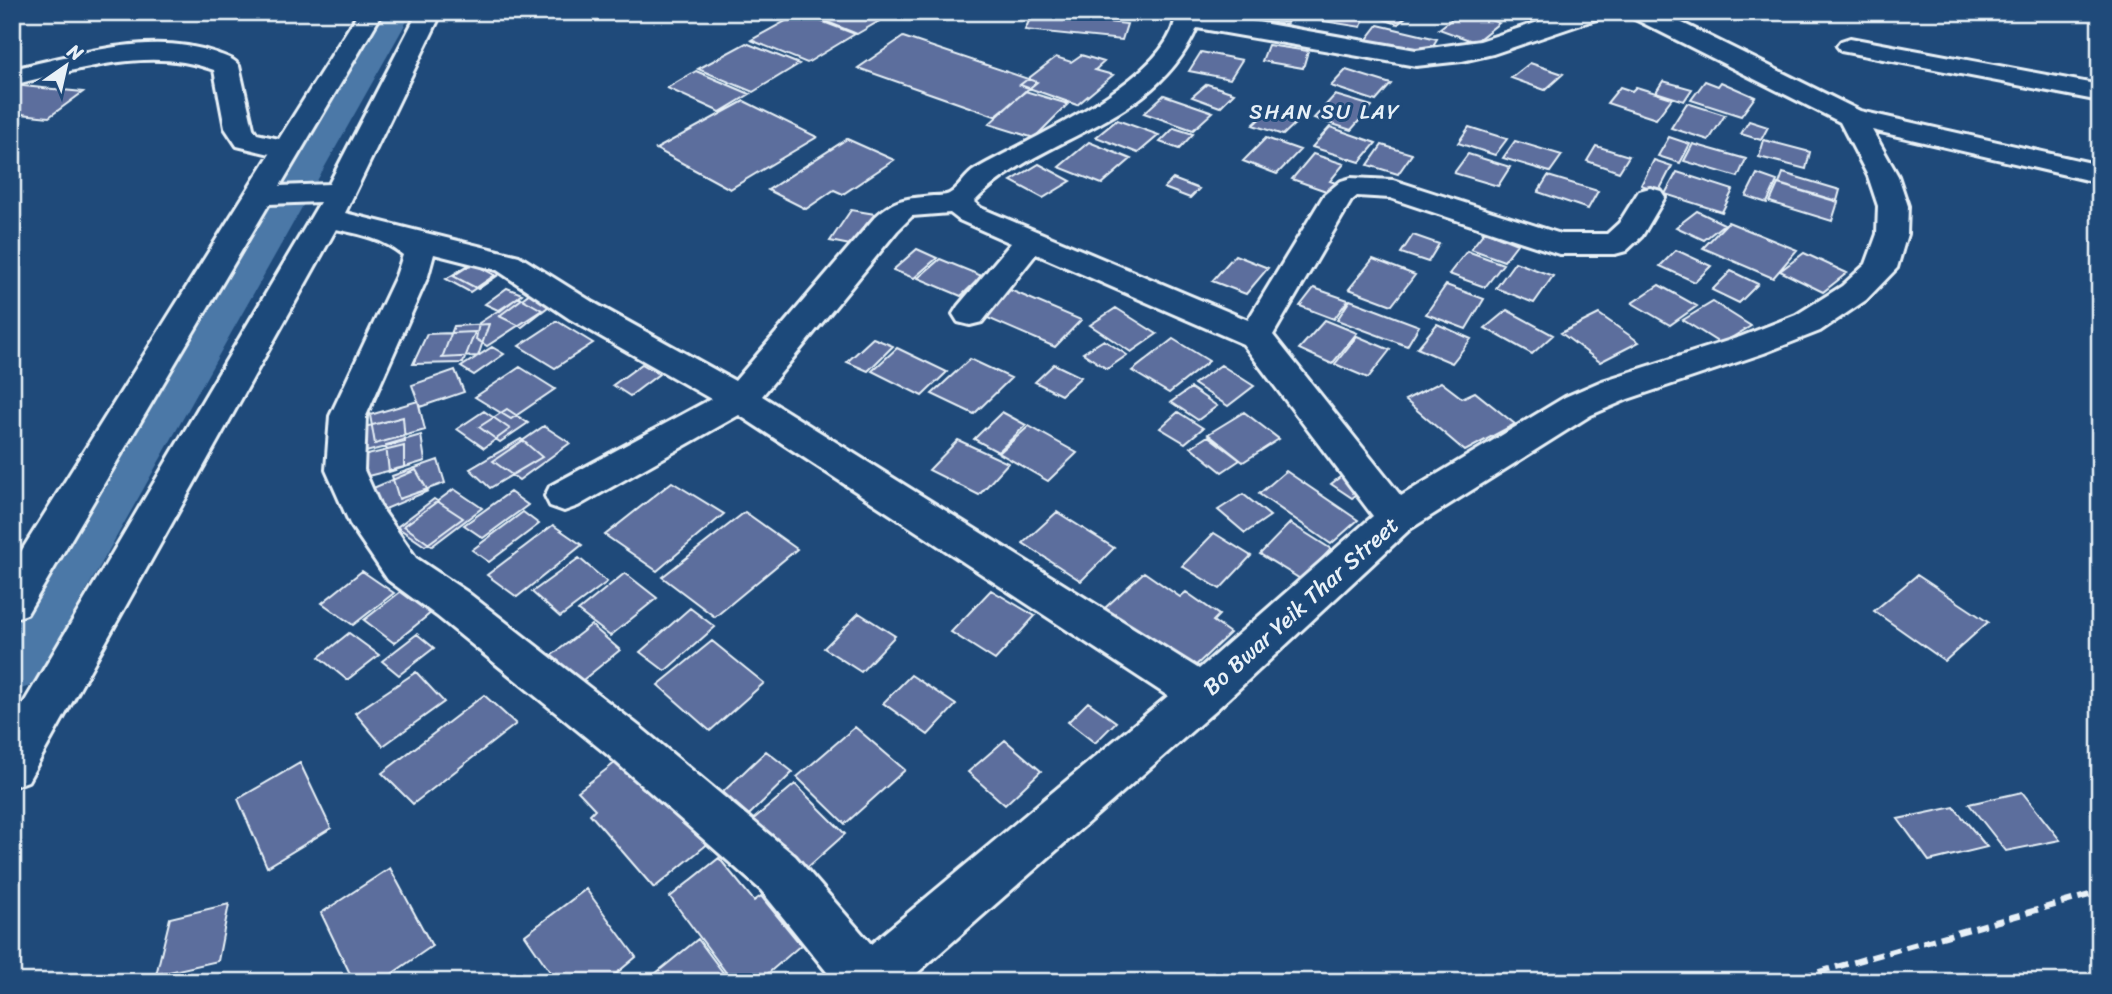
<svg xmlns="http://www.w3.org/2000/svg" width="2112" height="994" font-family="Sriracha,sans-serif">
  <rect width="100%" height="100%" fill="#1f4a7a"/>
  <filter id="ink" filterUnits="userSpaceOnUse"><feTurbulence type="fractalNoise" baseFrequency=".0143" numOctaves="2"/><feDisplacementMap in="SourceGraphic" scale="14" xChannelSelector="R" yChannelSelector="G"/><feConvolveMatrix kernelMatrix="1 2 1 2 8 2 1 2 1" color-interpolation-filters="sRGB"/></filter>
  <g filter="url(#ink)">
    <g fill="none" stroke-linecap="round" stroke-linejoin="round">
      <path fill="#4b78a7" fill-rule="evenodd" d="M378,12H412L33,685L12,692V614Z"/>
    </g>
    <path fill="#5b6e9d" stroke="#e8f1f8" stroke-width="2" d="M803,12H891L893,13L857,34Z
      M1243,12H1293L1287,23L1242,15Z
      M1320,12H1366L1361,27L1317,20Z
      M1378,12H1399L1408,15L1398,24L1374,16Z
      M1461,12H1468L1499,23L1475,42L1439,29Z
      M800,13L855,34L807,63L751,40Z
      M1032,14L1127,24L1122,40L1025,30Z
      M1378,25L1437,39L1426,57L1365,42Z
      M903,37L1037,82L995,116L858,68Z
      M746,43L799,64L753,92L698,69Z
      M1268,45L1308,51L1303,68L1262,61Z
      M1201,52L1242,60L1230,79L1189,71Z
      M1081,55L1104,62L1095,70L1113,75L1077,105L1020,85L1056,57L1071,62Z
      M1530,63L1563,74L1545,90L1511,78Z
      M1346,70L1391,84L1376,101L1331,86Z
      M696,71L750,94L720,112L667,88Z
      M1663,81L1692,89L1684,101L1656,92Z
      M1705,81L1718,86L1721,82L1755,97L1741,116L1691,100Z
      M1207,84L1234,93L1220,107L1192,97Z
      M12,86L13,85L83,92L49,117L12,113Z
      M1620,87L1632,91L1636,87L1672,98L1656,119L1607,103Z
      M1025,91L1068,104L1034,138L989,124Z
      M1164,95L1213,112L1193,130L1144,113Z
      M1335,95L1372,106L1351,130L1314,118Z
      M744,101L817,137L730,189L656,149Z
      M1687,103L1725,115L1709,140L1671,128Z
      M1269,110L1299,120L1283,135L1253,125Z
      M1117,120L1159,135L1138,153L1096,137Z
      M1749,121L1768,127L1761,140L1741,134Z
      M1330,127L1376,143L1360,162L1312,147Z
      M1469,127L1507,139L1495,155L1458,143Z
      M1174,128L1193,134L1179,149L1160,142Z
      M1669,137L1690,144L1680,163L1658,156Z
      M1266,138L1300,150L1277,174L1243,161Z
      M847,139L894,160L843,194L834,190L806,209L768,190Z
      M1764,140L1810,152L1806,169L1759,157Z
      M1515,141L1562,155L1550,172L1503,158Z
      M1089,142L1131,159L1102,184L1059,167Z
      M1693,144L1746,159L1738,177L1684,161Z
      M1382,145L1412,154L1398,174L1368,165Z
      M1596,146L1629,156L1619,172L1587,161Z
      M1313,154L1344,164L1330,181L1336,183L1329,192L1292,179Z
      M1468,154L1510,167L1498,186L1454,173Z
      M1654,160L1672,166L1659,191L1641,185Z
      M1039,164L1071,181L1043,198L1011,181Z
      M1677,172L1733,190L1722,212L1665,194Z
      M1783,173L1840,190L1837,201L1779,184Z
      M1757,174L1777,181L1767,203L1746,196Z
      M1548,176L1598,191L1588,209L1538,192Z
      M1173,179L1199,189L1190,198L1164,188Z
      M1778,184L1838,202L1832,221L1770,202Z
      M851,210L881,215L860,247L830,241Z
      M1697,211L1724,224L1704,240L1676,227Z
      M1728,222L1797,250L1773,278L1703,248Z
      M1485,231L1517,244L1504,261L1471,249Z
      M1413,235L1439,244L1428,262L1401,253Z
      M917,249L937,258L914,278L893,270Z
      M1676,250L1711,266L1695,282L1660,266Z
      M1467,251L1503,264L1485,287L1449,274Z
      M489,253L513,265L478,289L453,276Z
      M1804,253L1847,273L1823,292L1780,271Z
      M1235,255L1268,268L1246,294L1212,281Z
      M940,259L982,276L961,296L918,278Z
      M1373,259L1415,275L1392,305L1349,289Z
      M1515,262L1553,276L1534,303L1496,288Z
      M472,263L495,275L470,292L446,279Z
      M1731,271L1758,284L1739,303L1712,290Z
      M1446,285L1484,299L1466,329L1426,314Z
      M1659,285L1697,306L1670,325L1632,303Z
      M507,288L522,294L500,311L485,304Z
      M1314,288L1348,300L1334,319L1300,306Z
      M534,290L557,300L522,327L499,316Z
      M1010,290L1081,320L1055,347L983,316Z
      M519,297L542,310L487,346L476,339L479,323Z
      M1350,300L1419,326L1407,346L1337,320Z
      M1713,302L1751,326L1721,344L1683,320Z
      M1116,308L1157,334L1131,352L1090,325Z
      M1507,310L1553,335L1532,354L1485,328Z
      M1599,314L1639,342L1600,362L1561,333Z
      M1325,320L1357,333L1332,364L1299,349Z
      M557,321L593,343L555,368L519,346Z
      M489,324L478,356L442,358L454,326Z
      M1437,324L1471,339L1452,363L1417,348Z
      M475,332L463,363L413,364L427,334Z
      M1357,336L1390,350L1368,378L1335,364Z
      M873,338L893,346L868,371L847,362Z
      M1173,339L1209,361L1169,393L1132,371Z
      M1104,340L1127,355L1107,369L1083,353Z
      M492,347L504,354L474,375L461,367Z
      M897,348L947,372L922,396L872,371Z
      M970,359L1011,378L974,414L932,394Z
      M642,364L659,374L630,396L613,385Z
      M1054,364L1081,377L1061,395L1035,382Z
      M1221,365L1254,386L1228,406L1194,384Z
      M520,367L555,389L511,419L475,397Z
      M455,370L464,392L420,407L412,385Z
      M1441,382L1462,398L1475,392L1515,424L1465,451L1405,400Z
      M1191,388L1217,406L1198,420L1171,402Z
      M418,401L425,430L375,444L370,415Z
      M507,409L528,423L500,442L479,427Z
      M484,411L510,429L484,448L457,429Z
      M1002,412L1026,425L998,452L974,439Z
      M1178,412L1203,428L1185,443L1160,428Z
      M1244,412L1279,439L1243,462L1208,434Z
      M403,417L405,442L358,454L357,429Z
      M544,426L570,443L519,480L493,461Z
      M1029,426L1077,453L1048,481L999,453Z
      M421,435L425,461L389,472L386,445Z
      M1208,436L1240,460L1222,472L1191,447Z
      M521,439L542,457L490,488L470,469Z
      M958,440L1008,463L979,495L929,470Z
      M404,446V467L356,479L355,458Z
      M438,460L445,483L399,499L392,476Z
      M416,470L428,491L376,513L366,491Z
      M1286,471L1358,520L1331,544L1259,494Z
      M1344,474L1365,489L1352,498L1331,484Z
      M672,482L724,514L657,571L605,535Z
      M454,489L482,508L432,546L404,526Z
      M510,492L528,505L483,538L464,525Z
      M1243,494L1270,516L1245,533L1218,510Z
      M434,499L463,518L425,546L397,527Z
      M523,512L539,524L489,562L472,550Z
      M745,512L797,549L715,617L662,577Z
      M1057,512L1114,548L1081,581L1023,543Z
      M1290,523L1331,549L1302,580L1260,554Z
      M553,525L582,545L517,597L487,575Z
      M1214,533L1251,556L1220,589L1182,566Z
      M579,558L607,582L560,617L532,592Z
      M362,571L394,593L353,625L322,603Z
      M1144,572L1180,597L1186,592L1219,615L1213,621L1230,633L1190,671L1105,608Z
      M625,573L657,598L610,636L578,611Z
      M1917,575L1988,622L1945,661L1874,611Z
      M413,582L443,603L394,643L364,620Z
      M991,590L1035,616L995,660L951,632Z
      M690,608L715,627L665,671L640,652Z
      M859,613L895,636L861,672L824,648Z
      M591,625L620,650L573,688L543,662Z
      M349,633L379,655L347,680L319,657Z
      M417,634L434,648L399,675L382,661Z
      M712,641L764,683L710,731L658,685Z
      M416,672L444,702L383,746L355,713Z
      M911,675L956,705L928,735L883,703Z
      M484,695L516,724L413,804L382,773Z
      M1088,702L1116,722L1095,743L1068,722Z
      M855,727L905,770L845,824L797,777Z
      M1005,740L1041,771L1005,805L968,772Z
      M766,751L793,772L749,815L723,792Z
      M624,756L710,842L654,888L590,814L595,809L578,791Z
      M300,763L331,828L267,867L238,799Z
      M795,784L845,834L799,875L750,822Z
      M2022,792L2060,840L2006,851L1969,804Z
      M1954,807L1987,847L1929,861L1898,819Z
      M719,858L754,901L761,896L801,945L758,982H733L670,897Z
      M390,868L432,946L380,982H354L321,913Z
      M586,889L636,957L606,982H557L525,935Z
      M229,904L218,961L156,975L170,918Z
      M698,939L730,982H645Z"/>
    <g fill="none" stroke-linecap="round" stroke-linejoin="round">
      <defs>
        <path id="minor" d="M359,12H383L280,186L329,184L418,12H442L345,213L519,256L594,303L735,381L875,217C896,198 905,199 933,196C937,196 945,196 949,194C959,189 965,175 976,169C1026,140 1175,78 1176,12H1200L1416,50L1480,41L1569,12H1605L1602,17L1493,54L1462,61L1416,66L1197,28C1153,128 1040,133 974,202L981,208L1248,320L1324,195L1341,181L1351,178L1393,180L1561,234H1607L1619,223L1639,191L1650,188L1661,191L1665,197L1642,236L1626,251L1615,254H1559L1390,198L1357,196L1351,201L1273,335L1401,496L1565,397L1602,381L1740,337L1796,315L1842,286L1866,264L1877,234L1878,206L1868,176L1840,122L1631,17L1628,12H1660L1860,111L2100,165V183L1872,130L1898,176L1908,206L1907,234L1897,268L1866,300L1820,331L1764,353L1628,399L1591,415L1410,529L1218,708L907,982H835L761,890L608,755L437,616L388,580L350,524L326,470L330,416L396,276L403,255C384,239 360,234 336,229L28,781L12,787V723L320,202L269,204L27,614L12,619V566L270,154L237,146L225,128L214,70C148,46 78,70 12,85V69C77,55 150,30 216,53C225,57 234,58 239,66L253,128L257,134L279,139ZM950,213L959,220L1011,243L958,306L953,314L958,322L970,325L982,322L1036,254L1243,344L1373,516L1199,669L762,396L897,231L912,216ZM434,254L497,270L570,319L711,399L550,486L545,496L550,506L564,511L578,506L739,415L1168,696L871,944L795,856L640,727L467,592L416,558L380,506L364,470L366,416L428,276Z
          M1850,38L2100,85V101L1841,51L1837,46L1841,41Z"/>
      </defs>
      <use href="#minor" stroke="#e8f1f8" stroke-width="6"/>
      <use href="#minor" fill="#1f4a7a" fill-rule="evenodd"/>
      <path stroke="#e8f1f8" stroke-width="6" stroke-dasharray="12 6" stroke-linecap="butt" d="M1784,982L2100,892"/>
    </g>
  </g>
  <g text-anchor="middle" dominant-baseline="central" stroke-width="6" stroke-linejoin="round" paint-order="stroke">
    <g font-size="21" letter-spacing="2" fill="#e8f1f8" stroke="#1f4a7a">
      <text x="1325" y="112">SHAN SU LAY</text>
    </g>
    <g font-size="23" fill="#e8f1f8" stroke="#1f4a7a">
      <text transform="translate(1301 606) rotate(-42)">Bo Bwar Yeik Thar Street</text>
    </g>
  </g>
  <rect width="2112" height="994" fill="none" stroke="#1f4a7a" stroke-width="42"/>
  <rect x="21" y="21" width="2070" height="952" fill="none" stroke="#e8f1f8" stroke-width="2.5" filter="url(#ink)"/>
  <g transform="translate(66 66) rotate(34)" stroke="#1f4a7a" stroke-width="5" paint-order="stroke">
  <path d="M0-5L12 26L0 18L-12 26Z" fill="#e8f1f8"/>
  <text y="-10" font-size="19" font-weight="bold" text-anchor="middle" fill="#e8f1f8">N</text>
  </g>
</svg>
